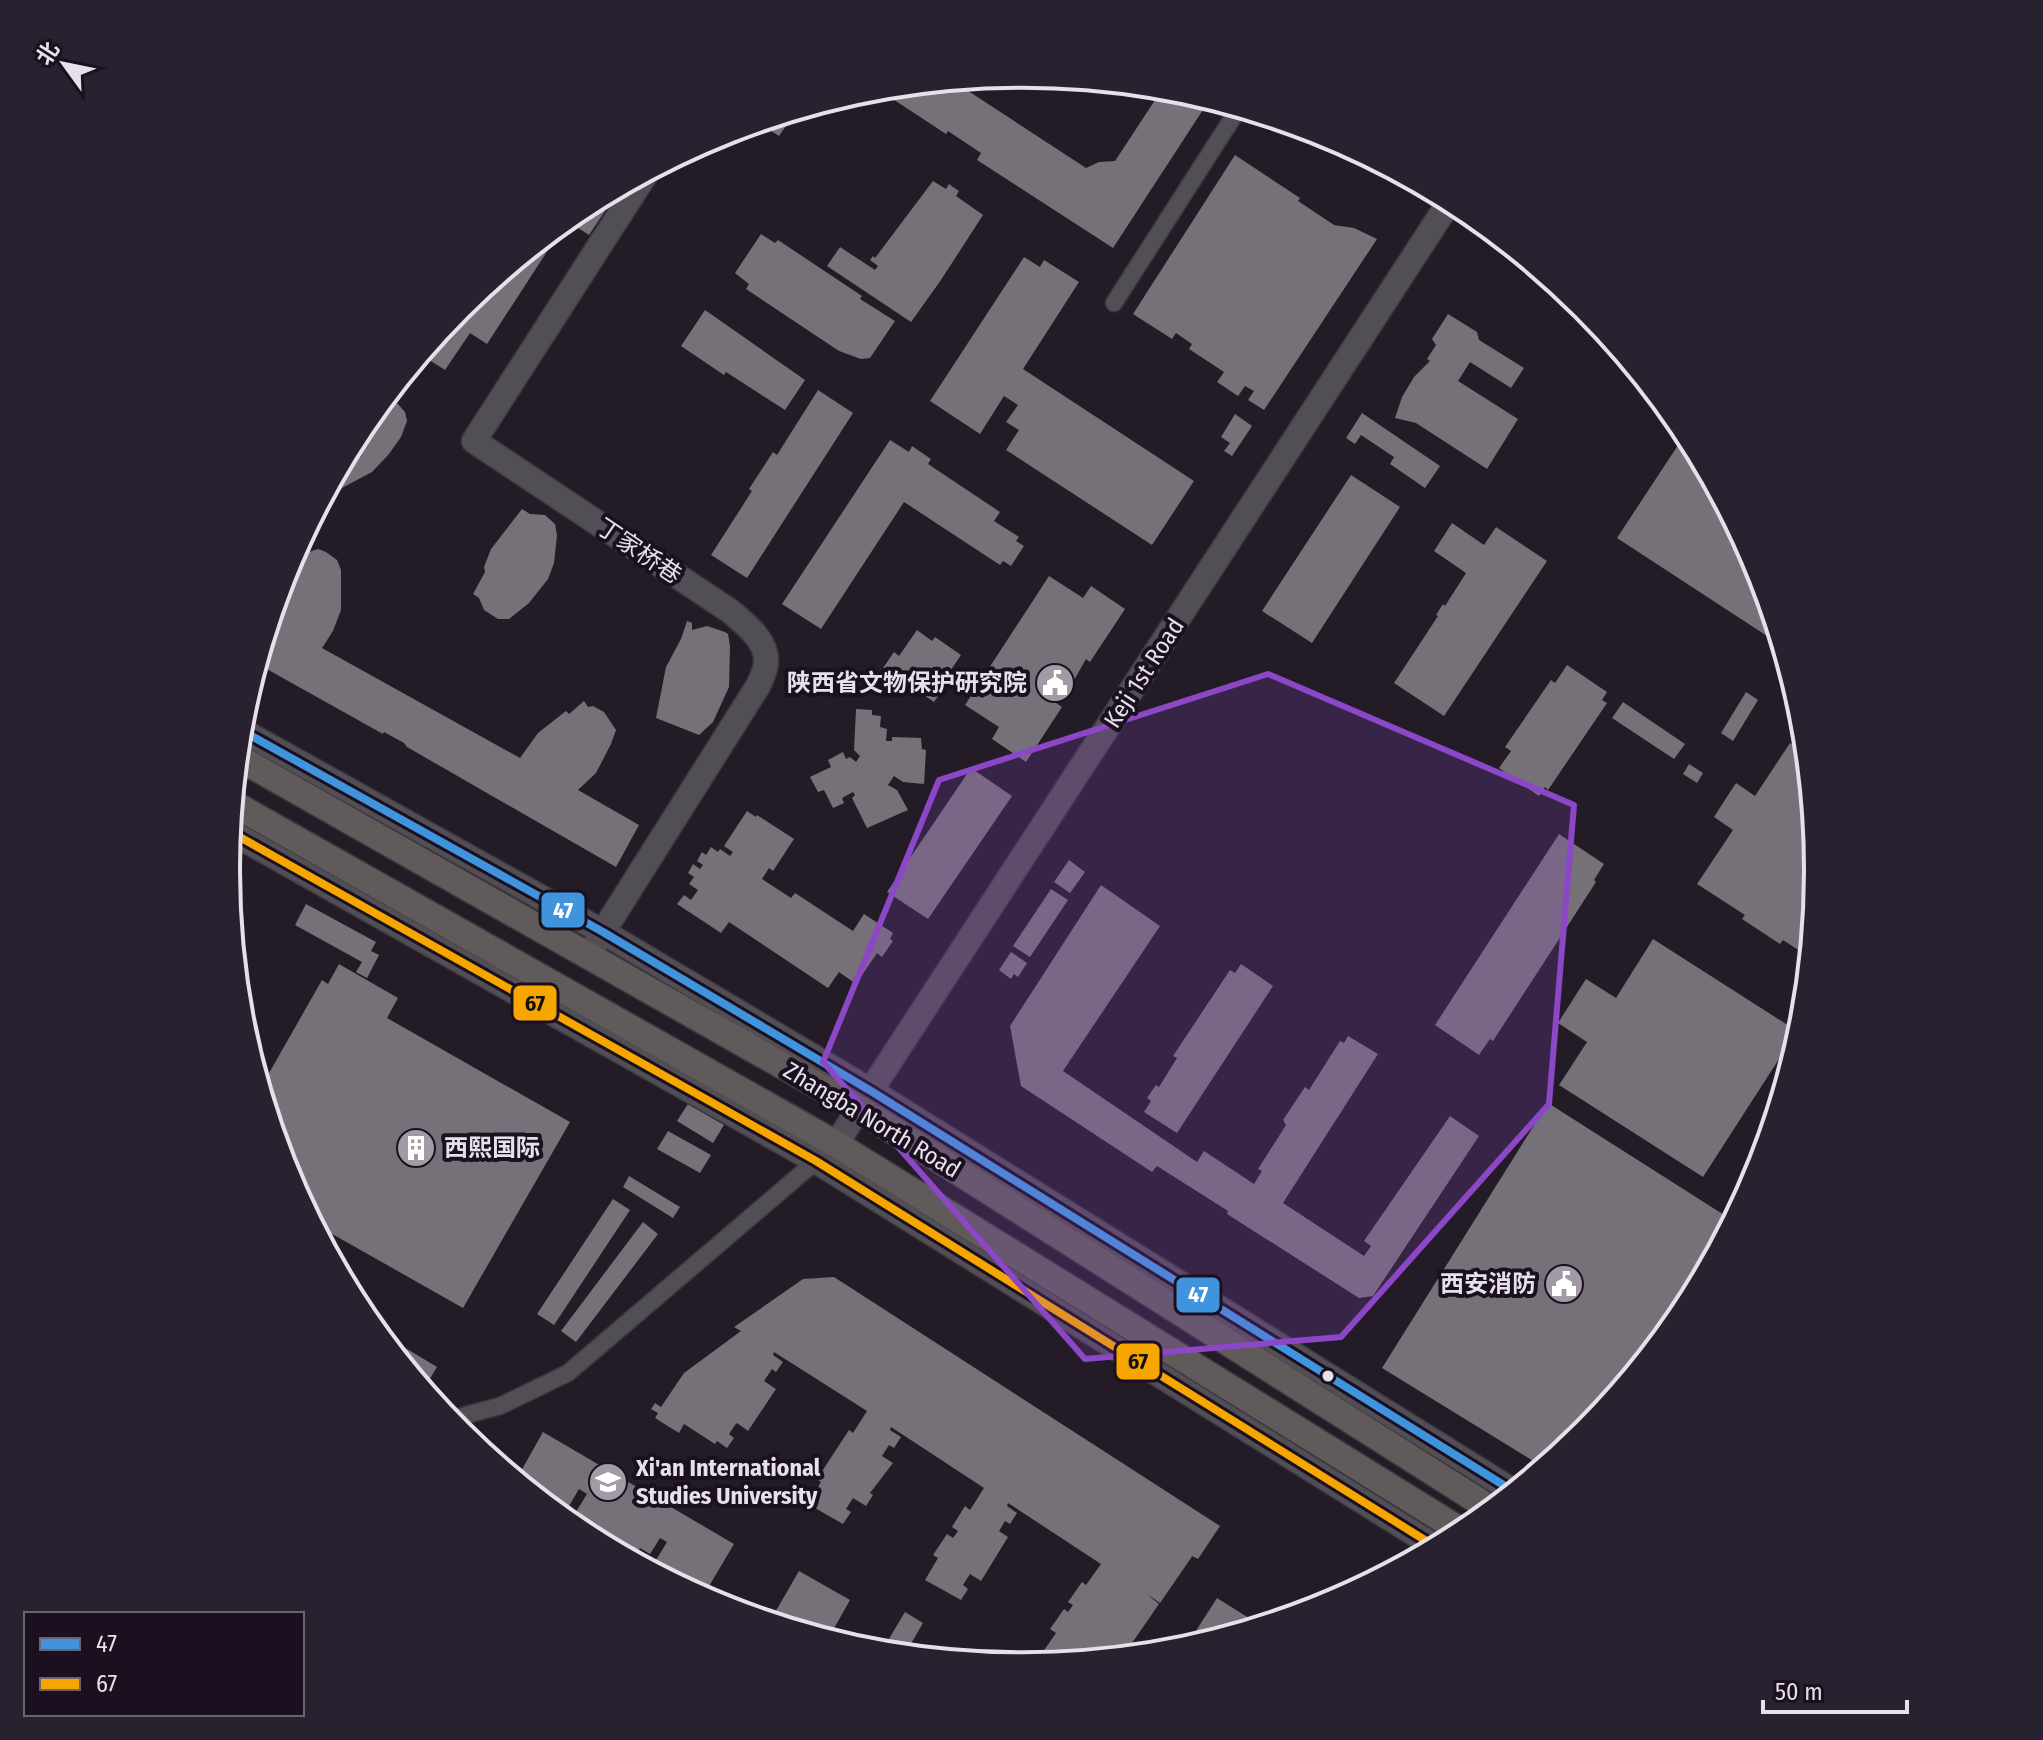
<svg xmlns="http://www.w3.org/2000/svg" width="2043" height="1740" font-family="'Fira Sans Condensed','Noto Sans SC',sans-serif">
  <rect width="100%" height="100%" fill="#231c26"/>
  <path fill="#767078" d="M953,81L1086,168L1099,162L1115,161L1163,88L1210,99L1113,248L977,160L981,153L948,131L946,134L876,88Z
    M796,111L779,136L757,122Z
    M1235,155L1300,198L1298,201L1334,225L1354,228L1377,239L1264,410L1248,400L1254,391L1245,386L1238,396L1217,382L1224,372L1189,349L1192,344L1176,333L1172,339L1133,314Z
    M933,181L946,189L949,184L953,187L959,191L956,196L983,215L941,280L911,322L827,266L840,247L875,270L878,266L870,260L873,256L875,258Z
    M591,202L605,211L589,235L575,226Z
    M761,234L775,243L778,240L862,296L860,299L895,321L870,358L861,359L839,351L746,289L749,284L735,273Z
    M538,242L548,250L487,344L470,333L445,370L420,354L459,307Z
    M1024,257L1040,267L1044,260L1079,282L1023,369L1194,481L1152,545L1006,450L1019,430L1006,422L1018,405L1004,396L980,434L930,401Z
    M705,310L805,380L785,410L726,372L724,375L681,346Z
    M1448,314L1477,332L1479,340L1524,368L1511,388L1470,362L1458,381L1518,419L1487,469L1416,423L1395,418L1402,397L1414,377L1430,361L1427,359L1436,345L1432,339Z
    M818,390L853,413L747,578L711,555L752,491L749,489L773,452L777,455Z
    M384,398L398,404L405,412L407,421L401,437L389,454L372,472L340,489L326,490L360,427Z
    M1362,413L1440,466L1425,488L1390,464L1394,457L1361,435L1355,444L1346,438Z
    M1235,414L1252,426L1232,456L1224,451L1230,443L1221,437Z
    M1686,433L1757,566L1775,624L1767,636L1617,538Z
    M890,440L909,452L912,446L931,459L928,464L1000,512L994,521L1019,537L1016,541L1024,546L1011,566L1003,561L1000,565L904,502L821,629L782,604Z
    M1351,475L1400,507L1312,643L1262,611Z
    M522,509L530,514L545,515L555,524L557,535L554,563L548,579L529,603L509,619H498L484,610L479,598L473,594L485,572L484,567L491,549Z
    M1452,523L1484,545L1496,527L1547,561L1444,716L1394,683L1438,616L1436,615L1443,604L1445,606L1466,573L1434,551Z
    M298,549L306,553L318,549L326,552L337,560L341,570V610L333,631L322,648L520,758L538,733L566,711L569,714L584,701L588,707L593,706L604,712L616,730L611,744L596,773L578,790L639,825L616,867L407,747L404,743L384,732L383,734L256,663L282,579Z
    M1049,576L1083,598L1091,586L1125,609L1090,662L1086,659L1065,696L1056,703L1062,707L1026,762L992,739L999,727L965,705Z
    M687,621L692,623V630L707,626L725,632L728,634L730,646L729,687L713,722L699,735L656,718L666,667L681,639Z
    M917,630L932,641L935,637L961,655L938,689L941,692L934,702L883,668L894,652L899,656Z
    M1567,665L1607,692L1602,700L1607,703L1548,790L1545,787L1539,796L1499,768L1511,751L1505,747L1551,680L1555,683Z
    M1746,692L1758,700L1733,741L1721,733Z
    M1623,702L1685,744L1674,759L1612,718Z
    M856,709L872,710V715L881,716L880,727L887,729L886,741H892V737L921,738L922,749L926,750L924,784L903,782L894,776L888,785L897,790L908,810L867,828L852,798L855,795L853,792L842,798L844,803L833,808L824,790L818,792L810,777L831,767L828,760L843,752L846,759L850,757L856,762L860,756L854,750Z
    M1790,743L1806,753L1817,870L1809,957L1783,940L1780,944L1742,919L1745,915L1697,884L1733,830L1714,817L1736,783L1755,796Z
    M1689,764L1703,773L1697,783L1683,774Z
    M971,768L1012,796L928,919L887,892Z
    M747,811L756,817L757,815L794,839L773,871L769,868L762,879L791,898L795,893L853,931L864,914L893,933L890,939L893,941L882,957L877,953L856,984L839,972L828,988L729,922L721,933L677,904L684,895L691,900L698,890L689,884L694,877L688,873L693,864L700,869L703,865L697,861L702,852L706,855L711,847L718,852L720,849L730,856L733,852L724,846Z
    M1559,834L1604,864L1594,880L1596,882L1493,1041L1490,1039L1479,1055L1435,1025Z
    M1069,860L1085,872L1070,893L1054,882Z
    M1101,885L1160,926L1063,1071L1197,1162L1204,1151L1254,1184L1262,1171L1258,1169L1286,1125L1283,1120L1305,1087L1309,1090L1340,1041L1344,1043L1348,1036L1378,1054L1283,1203L1364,1256L1371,1246L1364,1241L1450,1116L1479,1136L1373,1296L1359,1298L1227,1214L1228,1211L1157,1166L1152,1172L1021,1086L1010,1026Z
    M1051,889L1068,900L1030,957L1013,946Z
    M306,904L376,942L371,951L379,955L367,978L356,972L362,962L295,925Z
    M1653,939L1797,1031L1703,1177L1559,1085L1587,1042L1558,1023L1586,979L1616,998Z
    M1011,952L1027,963L1018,977L1014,974L1011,979L999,970Z
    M339,964L398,998L387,1018L570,1122L463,1308L311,1222L286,1174L260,1089L322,980L328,984Z
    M1241,964L1273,986L1177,1133L1144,1112L1151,1101L1147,1098L1156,1085L1159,1087L1177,1058L1173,1056L1230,970L1235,973Z
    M1548,1103L1732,1220L1654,1348L1584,1433L1543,1467L1382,1368Z
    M688,1104L724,1125L713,1143L677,1121Z
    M668,1131L711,1155L700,1173L657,1149Z
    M629,1176L680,1207L673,1218L623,1187Z
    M613,1199L630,1210L554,1325L537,1314Z
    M643,1222L658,1234L576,1342L561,1331Z
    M834,1277L1220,1526L1198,1559L1192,1556L1191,1558L1160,1603L1147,1594L1159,1604L1123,1656L1050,1663L1040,1656L1056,1633L1050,1629L1064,1609L1068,1612L1073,1605L1068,1602L1082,1582L1086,1585L1101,1564L1008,1503L1007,1506L1017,1513L1010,1524L1005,1521L999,1531L1008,1537L981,1581L970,1574L963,1585L968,1589L961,1600L925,1580L938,1558L933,1555L947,1534L953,1538L958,1531L952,1527L965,1506L970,1510L984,1488L891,1427L890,1430L901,1437L894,1448L889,1445L882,1456L893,1463L870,1493L873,1495L866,1506L853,1498L846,1509L851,1512L843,1524L808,1504L821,1482L817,1479L849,1430L853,1433L867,1411L774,1352L773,1355L783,1362L776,1372L772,1369L764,1381L776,1389L748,1431L737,1423L735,1425L729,1434L734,1438L727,1448L717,1441L715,1444L684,1424L679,1433L655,1418L658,1413L651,1409L655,1403L661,1407L684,1373L741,1331L734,1327L803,1279Z
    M374,1329L437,1367L423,1390L374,1330Z
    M543,1432L734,1544L702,1598L650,1570L667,1542L660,1538L650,1554L640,1548L638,1551L584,1520L586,1517L576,1512L587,1494L579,1489L562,1518L516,1480Z
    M799,1571L850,1600L828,1639L770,1621Z
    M1217,1598L1260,1625L1185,1648Z
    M905,1612L923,1623L905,1654L881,1652Z"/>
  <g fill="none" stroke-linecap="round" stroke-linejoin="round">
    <defs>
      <path id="street" d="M1114,303L1239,108
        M448,1420L500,1406L568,1373L822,1156"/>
      <path id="secondary" d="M239,729L603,932L871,1091L1513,1491
        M229,831L816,1161L1436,1547
        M594,946L758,686C761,679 766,670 766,662C767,640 745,624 730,611L474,441L647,172
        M836,1144L1450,201"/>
      <path id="primary" d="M237,757L859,1109L1491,1509
        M232,803L836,1144L1463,1532"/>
    </defs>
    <use href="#street" stroke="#3c373f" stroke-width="19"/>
    <use href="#secondary" stroke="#3c373f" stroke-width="27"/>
    <use href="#primary" stroke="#3c373f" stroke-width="29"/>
    <use href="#street" stroke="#524e55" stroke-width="16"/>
    <use href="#secondary" stroke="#524e55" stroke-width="24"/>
    <use href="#primary" stroke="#615a5a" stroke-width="26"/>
    <defs>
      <path id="bus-1" d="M239,729L603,932L871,1091L1513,1491"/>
      <path id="bus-2" d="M229,831L816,1161L1436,1547"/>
    </defs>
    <use href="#bus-1" stroke="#1a1020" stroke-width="14"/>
    <use href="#bus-2" stroke="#1a1020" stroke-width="14"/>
    <use href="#bus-1" stroke="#4094de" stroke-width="8"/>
    <use href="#bus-2" stroke="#f7a600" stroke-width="8"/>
  </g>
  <path fill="#8b47c6" fill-opacity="0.2" stroke="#8b47c6" stroke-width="6" stroke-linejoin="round" d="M1268,674L1574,805L1549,1104L1341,1337L1085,1359L823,1062L939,780Z"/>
  <defs>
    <symbol id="civic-disc" viewBox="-11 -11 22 22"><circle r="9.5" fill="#a29ba6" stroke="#1a1020"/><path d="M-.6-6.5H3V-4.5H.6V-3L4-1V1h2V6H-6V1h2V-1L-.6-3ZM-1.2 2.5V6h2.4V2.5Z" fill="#fff"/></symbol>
    <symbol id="building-disc" viewBox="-11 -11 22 22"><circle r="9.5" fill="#a29ba6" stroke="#1a1020"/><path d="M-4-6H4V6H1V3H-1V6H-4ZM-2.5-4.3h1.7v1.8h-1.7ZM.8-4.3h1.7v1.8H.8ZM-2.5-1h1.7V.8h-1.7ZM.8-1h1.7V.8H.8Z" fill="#fff"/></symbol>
    <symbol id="university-disc" viewBox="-11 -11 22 22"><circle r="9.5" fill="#a29ba6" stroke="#1a1020"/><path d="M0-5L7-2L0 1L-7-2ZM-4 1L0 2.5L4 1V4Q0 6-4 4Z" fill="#fff"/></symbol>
  </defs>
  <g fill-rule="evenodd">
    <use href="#civic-disc" x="1033" y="661" width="44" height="44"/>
    <use href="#building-disc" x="394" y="1126" width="44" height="44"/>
    <use href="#civic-disc" x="1542" y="1262" width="44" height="44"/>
    <use href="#university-disc" x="586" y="1460" width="44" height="44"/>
  </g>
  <circle fill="#e7e0eb" stroke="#1a1020" stroke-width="3" cx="1328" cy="1376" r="7"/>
  <g text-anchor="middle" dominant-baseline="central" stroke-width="8" stroke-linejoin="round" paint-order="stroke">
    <g font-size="24" fill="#e7e0eb" stroke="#1a1020">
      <text transform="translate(639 551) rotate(34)">丁家桥巷</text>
      <text transform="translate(1144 673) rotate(-57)">Keji 1st Road</text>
      <text transform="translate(872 1120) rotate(31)">Zhangba North Road</text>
    </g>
    <g font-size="24" font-weight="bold" fill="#e7e0eb" stroke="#1a1020" text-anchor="end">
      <text x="1027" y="683">陕西省文物保护研究院</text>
      <text x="444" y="1148" text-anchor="start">西熙国际</text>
      <text x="1536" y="1284">西安消防</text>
      <text x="636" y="1468" text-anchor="start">Xi'an International<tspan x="636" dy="28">Studies University</tspan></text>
    </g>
  </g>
  <path d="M0 0H2043V1740H0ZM240 870a782 782 0 1 1 1564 0a782 782 0 1 1-1564 0Z" fill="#2a2130" fill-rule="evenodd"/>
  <path fill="none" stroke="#e7e0eb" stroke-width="4" d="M240 870a782 782 0 1 1 1564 0a782 782 0 1 1-1564 0Z"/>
  <g stroke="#1a1020" stroke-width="3">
    <rect x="540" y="891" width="46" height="38" rx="8" fill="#4094de"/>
    <rect x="512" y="984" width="46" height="38" rx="8" fill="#f7a600"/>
    <rect x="1175" y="1276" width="46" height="38" rx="8" fill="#4094de"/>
    <rect x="1115" y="1342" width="46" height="39" rx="8" fill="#f7a600"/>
  </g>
  <g font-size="22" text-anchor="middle" font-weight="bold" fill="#fff">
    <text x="563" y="918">47</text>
    <text x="1198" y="1302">47</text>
  </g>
  <g font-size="22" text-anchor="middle" font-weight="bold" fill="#111">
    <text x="535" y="1011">67</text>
    <text x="1138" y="1369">67</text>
  </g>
  <rect x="24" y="1612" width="280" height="104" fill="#1a1020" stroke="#6c6371" stroke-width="2"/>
  <rect x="40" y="1638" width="40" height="12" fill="#4094de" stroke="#6c6371" stroke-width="2"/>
  <text x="96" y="1652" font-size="24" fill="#e7e0eb">47</text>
  <rect x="40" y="1678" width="40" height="12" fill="#f7a600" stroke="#6c6371" stroke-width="2"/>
  <text x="96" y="1692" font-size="24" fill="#e7e0eb">67</text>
  <g transform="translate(64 64) rotate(303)" stroke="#1a1020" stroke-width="6" paint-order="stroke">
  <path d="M0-6L14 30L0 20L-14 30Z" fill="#e7e0eb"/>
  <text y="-12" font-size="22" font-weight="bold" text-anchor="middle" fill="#e7e0eb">北</text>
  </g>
  <path d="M1763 1700v12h144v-12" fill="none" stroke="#e7e0eb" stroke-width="4"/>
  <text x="1775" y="1700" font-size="24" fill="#e7e0eb" stroke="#1a1020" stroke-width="6" paint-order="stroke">50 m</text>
</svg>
